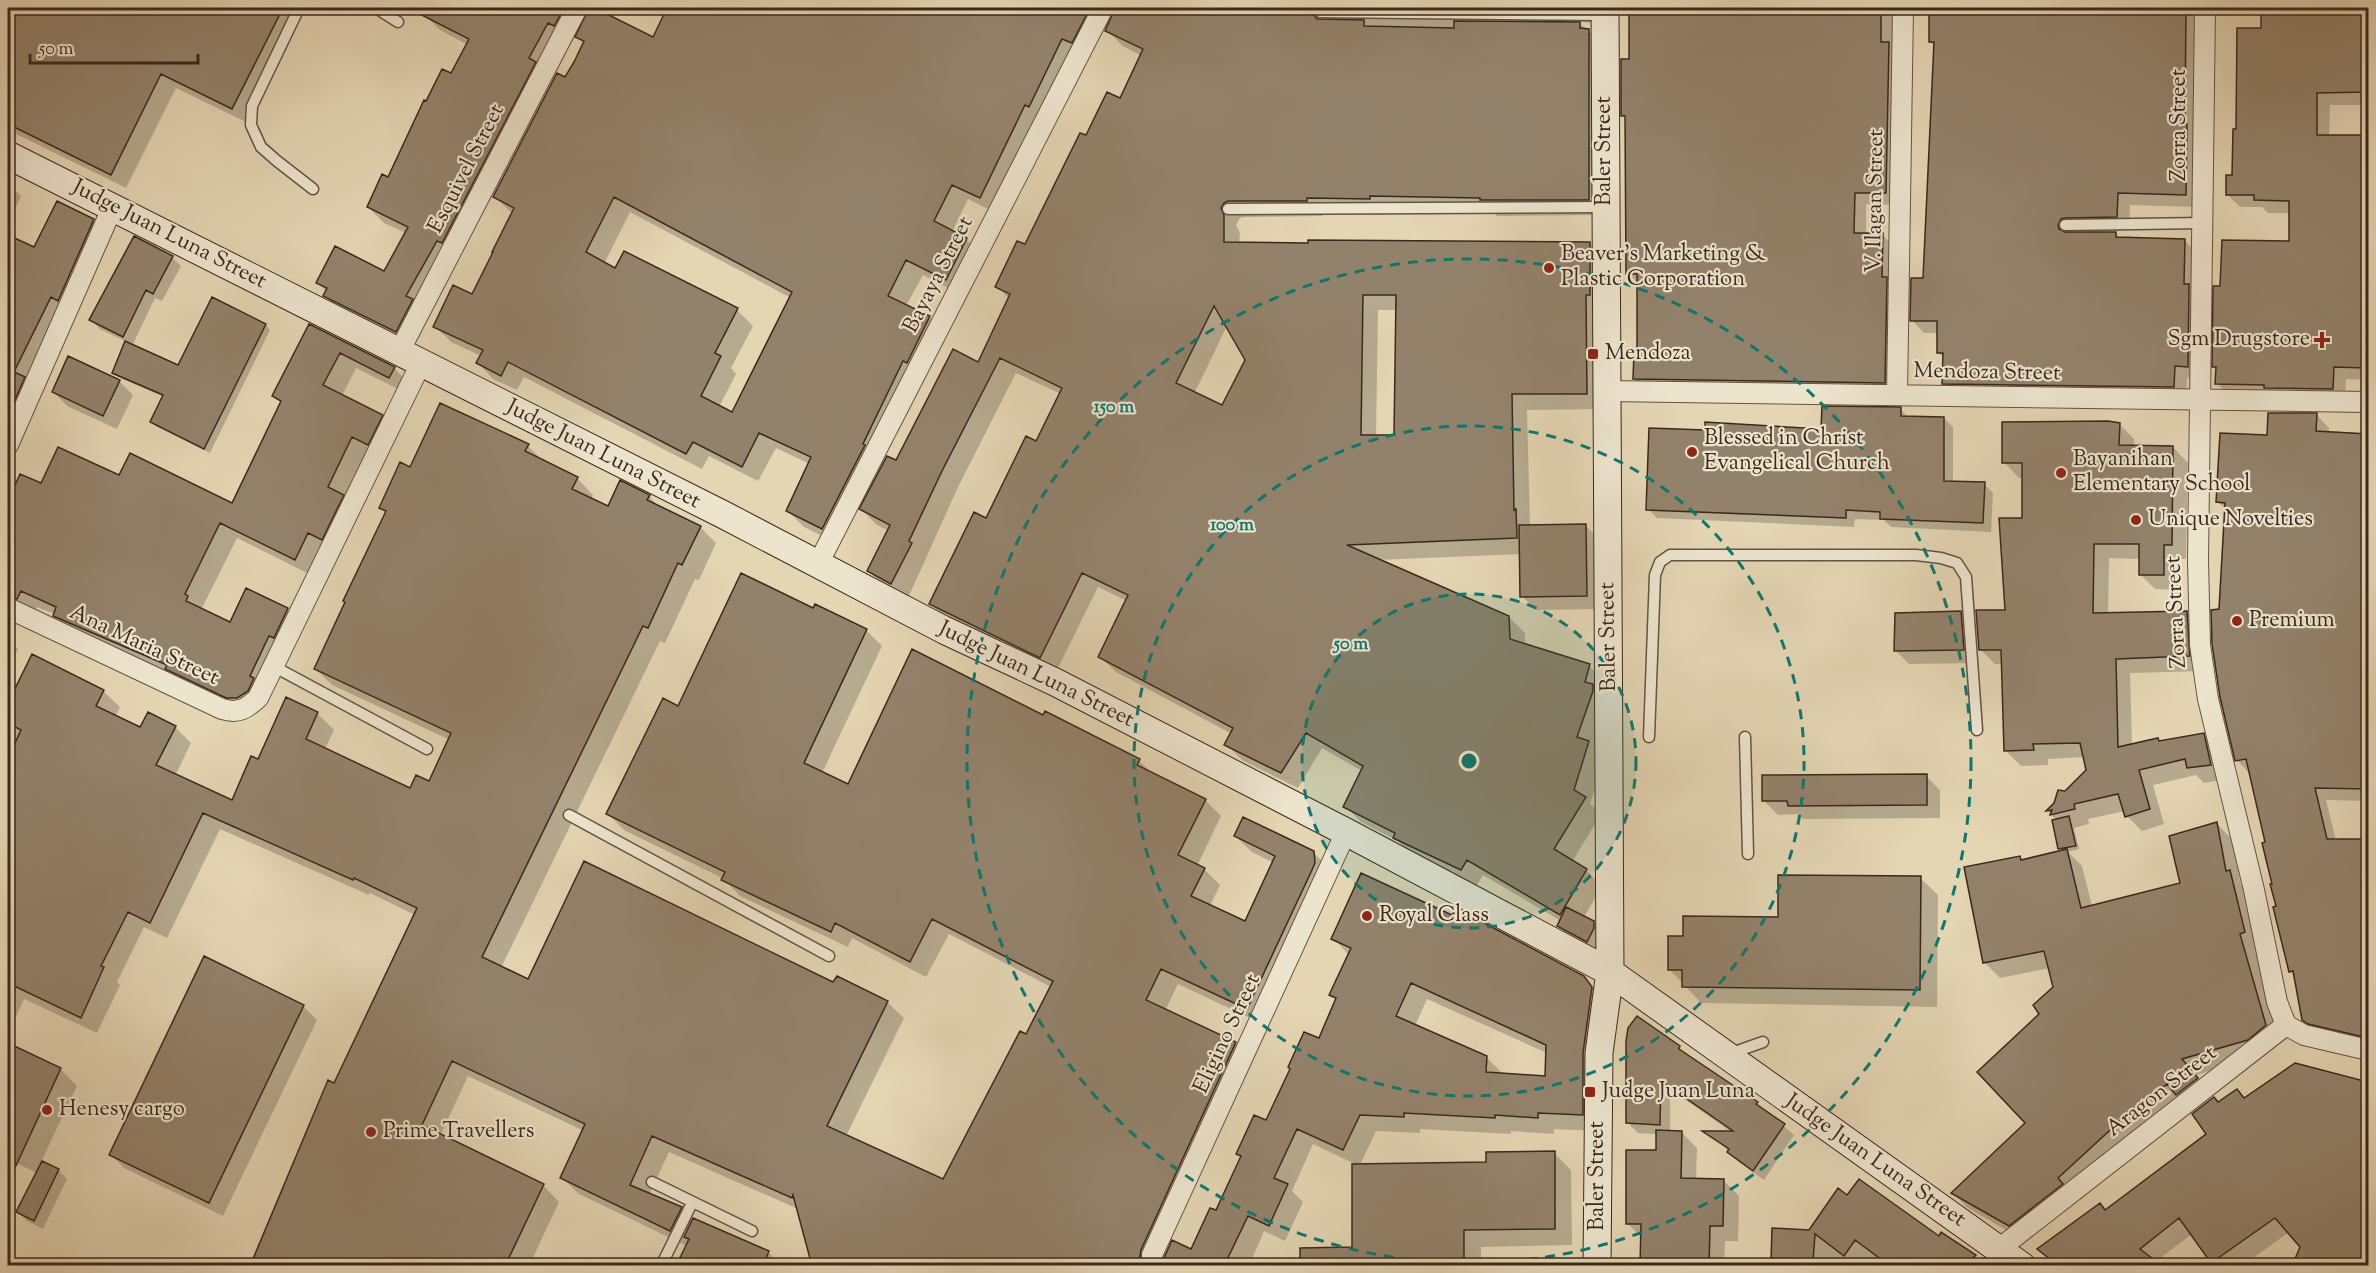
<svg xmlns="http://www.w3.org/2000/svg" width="2376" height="1273" font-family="'Sorts Mill Goudy',serif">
  <rect width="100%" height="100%" fill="#e4d5b3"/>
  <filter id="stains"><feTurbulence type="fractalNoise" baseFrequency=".00333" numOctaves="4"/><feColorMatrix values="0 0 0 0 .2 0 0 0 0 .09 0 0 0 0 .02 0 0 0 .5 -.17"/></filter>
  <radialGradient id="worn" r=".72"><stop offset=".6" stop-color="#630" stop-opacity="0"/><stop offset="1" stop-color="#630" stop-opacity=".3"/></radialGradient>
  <path fill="#0003" fill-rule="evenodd" d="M8,8H304L248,123L176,88L126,188L8,130Z
    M427,8H607L604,14L654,39L669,8H1596L1595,23L1578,22L1605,46L1604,215L1497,216L1495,213L1386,212V215L1322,214V216L1245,217L1240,218L1236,225L1240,233L1239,244L1589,243L1605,259L1602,409L1527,410L1530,525H1585L1599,539L1600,609L1536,610L1522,596L1521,554L1377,560L1509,617L1525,633V645L1589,666L1605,682L1608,708L1594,748L1604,758L1590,804L1601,814L1572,862L1586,870L1602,886L1584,917L1593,922L1602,931L1597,950L1568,935L1559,926L1561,921L1483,875L1477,885L1410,854L1398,841L1361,822L1345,806L1362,771L1322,748L1298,788L1242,760L1226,744L1232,734L1116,672L1100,657L1127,601L1098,587L1056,672L947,620L931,604L1037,443L1061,394L1016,373L958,487L908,598L885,587L869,571L889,531L877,525L861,509L897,462L978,364L1009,299L997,286L1025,246L1087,137L1121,100L1142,56L1123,46L1107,30L1114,14L1108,18L996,213L968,199L952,232L966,239L982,255L962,295L923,275L906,306L929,317L945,333L838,544L804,527L788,511L810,464L776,448L758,481L709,456L702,469L524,377L517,390L493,379L478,363L481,356L451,342L435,326L473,296L513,214L495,197L584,44L577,37L585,17L412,347L341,311L325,296L327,292L317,282L385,273L406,233L384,223L368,207L389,179L427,103L452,75L468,45L440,30L424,14ZM630,212L791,298L732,414L719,407L736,374L731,368L753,326L737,310L616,270L604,264ZM1378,310H1397L1395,437L1376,436ZM1227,326L1246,360L1223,407L1194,394Z
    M1630,8H1892V47L1901,56L1897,205L1866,204V235H1883L1894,247L1896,394L1646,391L1634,379L1639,353V284L1628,273L1627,119L1623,115L1630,61Z
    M1930,8H2199L2198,207L2130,205L2129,229L2078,230L2071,234L2115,233L2120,238L2184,240L2197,253L2201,379L2187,378L2186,399L1957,396L1944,383L1945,359L1938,352V333H1924L1912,320L1924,279L1935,47L1930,41Z
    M2263,8H2368V105H2330L2329,137L2368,136V380L2346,379L2345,402L2229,396L2217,383V370L2214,367L2222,288L2290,243L2291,213H2268L2262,207H2240L2227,194L2234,176L2237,131L2262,29Z
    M8,183L21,196L8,225Z
    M93,221L109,237L8,449V237L35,249Z
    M172,257L181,266L162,301L155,298L132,346L179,367L212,299L266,325L270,330L210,453L156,426L152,422L164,397L118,377L113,372L127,342L100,329L91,320Z
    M310,326L394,368L410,384L406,393L356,368L342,396L382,416L398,432L311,575L237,538L201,610L230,624L247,590L287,609L304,626L264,707L252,714L71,632L55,614L37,607L35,612L8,600V504L20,476L42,485L120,477L233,505L282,403L274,396Z
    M119,381L133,395L117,429L67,406L54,392Z
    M1900,409L1909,418H1944L1953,427V482L1984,484L1993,493L1991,532L1891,527L1884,520L1855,519L1854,527L1657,518L1648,509L1706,432L1822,431Z
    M2317,415L2329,428V433L2368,434V801L2326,800L2336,841L2368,840V1047L2316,1033L2303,1019L2295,976L2291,971L2267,844L2249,773L2237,760L2220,611L2226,510L2218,502L2269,437Z
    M2119,424L2134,439V447H2173L2188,463L2186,559H2179L2178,590L2155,589L2140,574V559L2109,558L2108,614L2187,613L2202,628L2204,671L2130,673L2132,745L2157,739L2160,742L2203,735L2218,750L2226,779L2204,783L2196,775L2153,785L2164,824L2142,831L2127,816L2125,811L2088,819L2089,824L2074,828L2079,849L2068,852L2082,866L2092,906L2182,884L2217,824L2233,840L2240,883L2245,888L2260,948L2255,949L2281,1042L2264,1055L2196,1075L2213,1095L2193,1110L2183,1100L2073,1195L2078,1200L2025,1241L1968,1208L1953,1193L2027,1123L2040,1014L2055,988L2050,968L2000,978L1984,962L2019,857L2023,861L2063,851L2060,848L2056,820L2048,811L2088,770L2085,757L2048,759V765L2021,766L2006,751L2003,664H1995L1980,649L2007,611L2024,519V477L2019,478L2004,462Z
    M528,446L544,462L577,478L593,495L591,500L609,508L649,496L660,508L700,527L716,543L699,580L695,579L665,643L660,641L501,968L529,981L834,984L887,1002L904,1018L846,1136L943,1181L1027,1036L1051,987L949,934L926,977L852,938L848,947L740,896L724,879L624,830L608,814L679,708L814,610L866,630L882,646L822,773L849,786L1044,717L1139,761L1152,773L1205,800L1221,816L1197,866L1204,869L1220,885L1210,906L1246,923L1274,863L1252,852L1235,836L1313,852L1330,869L1263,1024L1178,984L1165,1011L1235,1044L1252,1060L1159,1266H814L798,1209L669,1152L649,1195L681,1208L693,1221L768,1252L782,1266H678L687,1246L579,1194L562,1178L584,1131L468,1076L440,1136L543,1185L559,1202L529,1266H252L415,915L370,893L369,895L220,829L167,938L144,927L117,982L120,985L97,1033L24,999L8,1034V707L32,656L103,691L120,707L115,717L141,729L175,727L191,743L175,776L232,802L258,761L317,713L334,730L325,749L411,790L430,783L450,740L332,685L316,669L386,513L381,508L411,469Z
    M1960,612L1974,626L1977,663L1909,664L1895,650Z
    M8,638L18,649L8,670Z
    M1926,776L1940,790V818L1803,819L1798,814L1778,815L1764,801Z
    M1920,878L1938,895L1937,1007L1701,1003L1669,969L1684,937L1779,918Z
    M1333,938L1583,977L1600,994L1598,1131L1554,1129V1134L1511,1131V1134L1420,1129V1133L1376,1131L1360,1165L1488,1163L1554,1153L1571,1170L1572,1245L1481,1247V1266H1301L1354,1248L1353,1163L1313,1144L1292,1191L1303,1202L1285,1241L1264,1231L1249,1266H1160L1192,1251L1216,1212L1242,1158L1238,1154L1267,1122L1319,1040L1336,1000L1331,995L1349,955ZM1427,999L1547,1053L1546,1078L1502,1073L1486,1057L1415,1026Z
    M303,1006L317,1020L223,1216L124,1168L111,1154Z
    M8,1044L60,1069L77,1086L41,1162L58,1170L67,1179L43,1229L27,1221L18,1212L37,1173L8,1159Z
    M1679,1047L1689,1058L1757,1103L1794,1135L1764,1180L1739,1162L1729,1151L1706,1132L1733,1133L1670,1089V1132H1681L1697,1148L1696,1180H1723L1739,1196L1738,1241H1725L1724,1266H1642V1238L1628,1224L1657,1151V1134L1638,1133L1628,1123Z
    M2295,1065L2368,1084V1266H2293L2301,1246L2289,1232L2242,1266H2215L2192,1234L2155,1262L2159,1266H2056L2039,1250L2106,1212L2209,1135L2219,1104L2237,1090L2245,1099Z
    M1847,1197L1939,1238L1942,1234L1975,1256L1984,1266H1878L1872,1261V1266H1773L1774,1230L1809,1231Z"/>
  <path fill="#93826b" stroke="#3b281c" stroke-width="1.5" fill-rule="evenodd" d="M8,8H283L232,109L161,74L111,175L8,124Z
    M408,8H564L554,26L548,23L529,58L536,62L442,243L437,241L406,296L413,299L396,332L323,296L327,288L316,283L335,246L384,271L408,227L367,207L382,174L388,177L424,100L426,101L442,69L451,73L469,39Z
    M589,8H595L653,37L667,8H703L719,15L723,8H1090L1072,43L1062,39L1029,107L1025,105L980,198L952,185L934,221L967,238L946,280L906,260L888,296L930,316L907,363L903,361L863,444L865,445L822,529L786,511L811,457L759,433L742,467L693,442L686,454L508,362L501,376L476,363L483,350L433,327L453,285L472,294L493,252H492L514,208L493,197L557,73L565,77L574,62L584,41L575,37ZM614,197L792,292L732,412L701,396L721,356L715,353L738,308L624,251L615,268L586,252Z
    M1115,8H1314L1313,13L1317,19L1364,20V26L1454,28V21L1580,22V28L1589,29V200H1480V198L1370,196V199L1307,198V201H1228L1224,203L1221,208L1224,215V242L1308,243V240L1590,242V295H1586L1587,394H1512L1514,510L1516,509L1517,538L1347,545L1509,616L1510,639L1590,664L1585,682L1593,684V691L1577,737L1589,741L1574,790L1586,797L1554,849L1587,869L1560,915L1467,860L1461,870L1393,838L1395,833L1343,807L1363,766L1306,733L1281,773L1224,745L1233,728L1098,657L1128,595L1082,573L1040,658L929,604L974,512L986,518L1026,436L1036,441L1062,388L1000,358L942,471L909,541L912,543L891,584L867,571L890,525L859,509L887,456L896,460L953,349L978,362L1010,294L995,287L1017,241L1025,244L1080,133L1086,135L1107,92L1120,98L1143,49L1105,31ZM1363,295H1396L1394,435H1361ZM1214,306L1245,360L1222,405L1176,383Z
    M1629,8H1881V42H1889L1886,193H1855L1854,233H1883L1882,277H1887L1885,383L1633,379L1634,352H1637V274H1626L1625,116H1621V59H1629Z
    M1929,8H2186L2185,124H2187L2186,195L2118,193L2117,217L2065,218L2061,219L2058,225L2059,229L2065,232H2116V237L2185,239L2184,284H2189L2188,367L2175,366L2174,387L1942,384L1943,353H1937V321H1910L1911,278H1923L1934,42H1929Z
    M2261,8H2365V62H2368V92L2317,93V135H2368V329L2366,368L2334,367L2333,389L2264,388V385L2215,384L2216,367H2212L2213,286H2220L2222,240L2289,241V201L2254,200V195H2226V175H2232L2233,129H2236L2237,28H2261Z
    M57,201L94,219L58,301L51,297L14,372L25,377L8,416V235L34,247Z
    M134,236L173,256L153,294L146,290L123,337L89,320Z
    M212,297L266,324L204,449L150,422L163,395L112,373L125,341L178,365Z
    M309,324L395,367L389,378L340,353L323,385L383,415L368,445L352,437L328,487L344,495L322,540L308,533L295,560L220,523L185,594L188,596L186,601L230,622L246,588L288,608L274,638L269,636L250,676L254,678L248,691L237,698H226L165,669L167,665L53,616L56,607L21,591L17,599L8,596V501L20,474L41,483L58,447L119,475L130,453L232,503L281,401L272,396Z
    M68,356L120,380L103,416L52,392Z
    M440,403L529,444L525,451L578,477L572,489L608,506L620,480L650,495L647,500L701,526L682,565L678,563L648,628L643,626L482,957L528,979L584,861L833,982L837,976L888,1001L827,1126L943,1179L1020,1031L1026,1034L1053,981L932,919L910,962L835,923L831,932L721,880L725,872L606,814L663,698L678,706L741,573L813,608L815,604L867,629L804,763L848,784L912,649L1043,715L1045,711L1140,759L1137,765L1206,799L1178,855L1205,868L1191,896L1245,921L1275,856L1234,836L1243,817L1314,851L1315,863L1312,870L1247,1009L1161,969L1146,1000L1236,1042L1141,1250L1140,1257L1146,1266H1110L1093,1258L1089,1266H812L793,1195L792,1198L652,1136L630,1185L682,1207L670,1231L560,1178L585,1124L452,1061L422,1125L544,1184L505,1266H250L328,1080L334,1083L417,908L354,878L353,880L203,813L150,923L128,912L101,966L104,967L81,1018L8,983V758L21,730L8,723V703L32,654L104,690L96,706L140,727L148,712L176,726L156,765L232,800L251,756L258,759L286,697L318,712L306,739L410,788L416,775L429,781L451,733L314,669L345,602L343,601L386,511L379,508L400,462L410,467Z
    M1822,406L1901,407V416L1944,417V481L1985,482L1983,523L1880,519V512L1846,510V518L1646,510L1649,428L1705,430V422L1821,429Z
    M2268,413H2317L2316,431L2368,434V789L2315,788L2327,839H2368V1038L2308,1024L2302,1020L2293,971L2289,972L2273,907L2276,906L2270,884H2272L2262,843L2265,842L2246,759L2235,761L2220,697L2212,644L2211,610L2219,609L2225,503L2216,502L2220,433L2267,435Z
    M2108,421L2120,423L2119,445L2173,446L2172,545H2164V575H2139V544H2094L2093,613L2187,611L2190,656L2116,659L2118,747L2158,738L2159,741L2204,733L2211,765L2187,768L2185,759L2139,770L2150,809L2125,817L2118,794L2074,804L2075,809L2050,815L2052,810L2046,811L2054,803L2058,790L2065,791L2086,770L2080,743L2033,744L2034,750L2004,751L2001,650H1979L1976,610H2005L1999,518H2022V463H2002V422Z
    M1586,524L1587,596L1520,597L1519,525Z
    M1961,611L1964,650L1894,651L1895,613Z
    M1927,774V805L1788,806L1787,801H1762V775Z
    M2069,816L2076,846L2058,849L2052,820Z
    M2217,822L2226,871L2230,870L2245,932L2240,934L2266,1025L2248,1040L2182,1059L2198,1078L2176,1095L2167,1084L2134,1111L2133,1109L2058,1178L2063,1184L2009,1226L1951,1193L2025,1123L1977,1072L2039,1014L2033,1005L2053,987L2044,951L1983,963L1964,867L2020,856L2021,860L2067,849L2081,908L2180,883L2169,836Z
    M1361,873L1452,915L1456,908L1584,976L1592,987L1583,1053V1115L1538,1113V1118L1495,1115V1118L1404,1113V1117L1360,1115L1343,1150L1297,1129L1274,1178L1288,1184L1269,1226L1248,1216L1225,1264L1228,1266H1157L1163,1260L1172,1240L1191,1249L1210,1208L1216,1210L1241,1156L1236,1154L1254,1115L1266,1120L1290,1069L1288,1067L1304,1032L1319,1038L1336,998L1329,995L1351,948L1331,939ZM1411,983L1546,1045L1545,1076L1486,1072L1487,1056L1396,1016Z
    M1778,875L1921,876L1920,990L1682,987V970H1668V936H1683V916L1778,917Z
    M1566,907L1594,921V928L1587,942L1557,926Z
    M204,956L304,1005L209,1203L109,1155Z
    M1637,1016L1680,1046L1679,1049L1758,1102L1756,1104L1785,1124L1753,1171L1727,1152L1729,1149L1702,1131H1733L1661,1081L1660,1125L1626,1123V1041L1628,1028Z
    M8,1043L61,1068L8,1183Z
    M2295,1063L2368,1082V1266H2292L2300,1247L2275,1218L2211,1263L2179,1218L2140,1249L2162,1266H2059L2037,1249L2100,1203L2105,1210L2206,1134L2192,1114L2214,1097L2218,1102L2237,1089L2244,1098Z
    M1656,1130L1682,1131L1681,1178L1724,1179L1723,1226H1710L1709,1266H1640L1641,1224H1626V1150H1656Z
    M1555,1151V1229L1464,1230V1266H1300V1248L1352,1247V1164L1486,1162V1152Z
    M42,1161L59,1169L34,1221L16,1212Z
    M1859,1179L1939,1236L1941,1232L1976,1255L1963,1266H1890L1855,1240L1844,1256L1815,1234L1813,1262L1771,1260L1772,1228L1809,1230L1838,1188L1847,1195Z
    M693,1218L769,1251L763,1266H676L689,1239L684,1237Z"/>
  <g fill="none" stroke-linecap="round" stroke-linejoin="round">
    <defs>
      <path id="lane" d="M299,8L252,106L251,125L261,147L277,161L313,189
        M376,8L398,22
        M1320,12L1604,15
        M1228,209L1605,207
        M2065,225L2204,223
        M273,666L427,749
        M1649,737L1655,575L1660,562L1670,555H1916L1941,558L1957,563L1966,577L1977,730
        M1745,737L1748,854
        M569,815L829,956
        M1729,1054L1763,1042
        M652,1182L752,1231
        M661,1266L692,1203"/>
      <path id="street" d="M2205,8L2198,560L2200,645L2208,699L2254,890L2277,1002L2286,1025
        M399,352L577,8
        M1606,391L2368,402
        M1897,395L1903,8
        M8,445L113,206
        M818,564L1103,8
        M8,608L222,709C238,714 246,709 258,698L421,363
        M1999,1249L2286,1025L2304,1035L2368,1050
        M1152,1255L1346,832"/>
      <path id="secondary" d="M8,155L724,515L944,630L1055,682L1346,832L1610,972L2022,1266
        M1597,1266L1599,1053L1610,972L1605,8"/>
    </defs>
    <use href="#lane" stroke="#655342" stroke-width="13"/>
    <use href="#street" stroke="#655342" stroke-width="22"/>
    <use href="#secondary" stroke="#3b281c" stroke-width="29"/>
    <use href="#lane" stroke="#ede4ce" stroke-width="10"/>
    <use href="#street" stroke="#ede4ce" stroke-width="20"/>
    <use href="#secondary" stroke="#ede4ce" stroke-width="27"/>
  </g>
  <circle cx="1469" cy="761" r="167" fill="#0f766e" fill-opacity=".12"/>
  <g fill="none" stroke="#0f766e" stroke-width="3" stroke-dasharray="10 8">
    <circle cx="1469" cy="761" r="167"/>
    <circle cx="1469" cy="761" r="335"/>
    <circle cx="1469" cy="761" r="502"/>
  </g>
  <g fill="#8f2418" stroke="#ede4ce" stroke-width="2">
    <circle cx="1549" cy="268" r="6"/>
    <path d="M2319 331h6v6h6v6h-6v6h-6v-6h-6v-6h6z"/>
    <rect x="1587" y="348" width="12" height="12" rx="3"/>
    <circle cx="1692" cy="452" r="6"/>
    <circle cx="2061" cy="473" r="6"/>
    <circle cx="2136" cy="520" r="6"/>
    <circle cx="2237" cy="621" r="6"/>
    <circle cx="1367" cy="916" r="6"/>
    <rect x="1584" y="1086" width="12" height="12" rx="3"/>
    <circle cx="47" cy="1110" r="6"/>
    <circle cx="371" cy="1132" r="6"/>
  </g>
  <g text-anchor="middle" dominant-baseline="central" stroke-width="4.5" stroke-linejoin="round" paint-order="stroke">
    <g font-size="22" fill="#3b281c" stroke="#ede4ce">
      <text transform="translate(2180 125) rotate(-90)">Zorra Street</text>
      <text transform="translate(1605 151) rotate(-90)">Baler Street</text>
      <text transform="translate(467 169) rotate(-63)">Esquivel Street</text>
      <text transform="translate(1876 201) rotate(-89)">V. Ilagan Street</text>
      <text transform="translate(169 235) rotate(27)">Judge Juan Luna Street</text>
      <text transform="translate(939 275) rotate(-63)">Bayaya Street</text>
      <text transform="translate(1987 373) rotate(1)">Mendoza Street</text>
      <text transform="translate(603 455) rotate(27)">Judge Juan Luna Street</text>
      <text transform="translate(2177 612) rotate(-93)">Zorra Street</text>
      <text transform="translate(1609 637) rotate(-91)">Baler Street</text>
      <text transform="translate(144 646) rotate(25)">Ana Maria Street</text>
      <text transform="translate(1036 675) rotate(26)">Judge Juan Luna Street</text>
      <text transform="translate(1228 1034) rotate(-65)">Eligino Street</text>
      <text transform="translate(2162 1092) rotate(-38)">Aragon Street</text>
      <text transform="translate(1875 1161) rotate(35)">Judge Juan Luna Street</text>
      <text transform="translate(1598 1176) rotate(-90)">Baler Street</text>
    </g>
    <g font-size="22" fill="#3b281c" stroke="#ede4ce" text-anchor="start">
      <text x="1561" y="255">Beaver's Marketing &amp;<tspan x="1561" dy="25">Plastic Corporation</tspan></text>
      <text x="2310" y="340" text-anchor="end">Sgm Drugstore</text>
      <text x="1605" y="354">Mendoza</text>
      <text x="1704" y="439">Blessed in Christ<tspan x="1704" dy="25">Evangelical Church</tspan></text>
      <text x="2073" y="460">Bayanihan<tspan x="2073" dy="25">Elementary School</tspan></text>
      <text x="2148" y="520">Unique Novelties</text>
      <text x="2249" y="621">Premium</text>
      <text x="1379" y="916">Royal Class</text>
      <text x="1602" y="1092">Judge Juan Luna</text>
      <text x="59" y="1110">Henesy cargo</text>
      <text x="383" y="1132">Prime Travellers</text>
    </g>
  </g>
  <circle cx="1469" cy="761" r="9" fill="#0f766e" stroke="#ede4ce" stroke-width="3"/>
  <g font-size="18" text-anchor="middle" font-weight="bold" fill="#0f766e" stroke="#ede4ce" stroke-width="4.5" stroke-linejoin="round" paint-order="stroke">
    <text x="1114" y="412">150 m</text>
    <text x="1232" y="530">100 m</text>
    <text x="1351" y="649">50 m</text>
  </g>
  <rect width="2376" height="1273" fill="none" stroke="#e4d5b3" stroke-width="30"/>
  <rect x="9" y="9" width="2358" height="1255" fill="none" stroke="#3b281c" stroke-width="3"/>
  <rect x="15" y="15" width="2346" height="1243" fill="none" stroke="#3b281c" stroke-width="1.5"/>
  <path d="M30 54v9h168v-9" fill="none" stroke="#3b281c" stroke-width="3"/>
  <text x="39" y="54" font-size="18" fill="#3b281c" stroke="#ede4ce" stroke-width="4.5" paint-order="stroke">50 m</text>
  <rect width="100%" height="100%" filter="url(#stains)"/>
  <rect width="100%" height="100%" fill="url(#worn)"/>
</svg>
